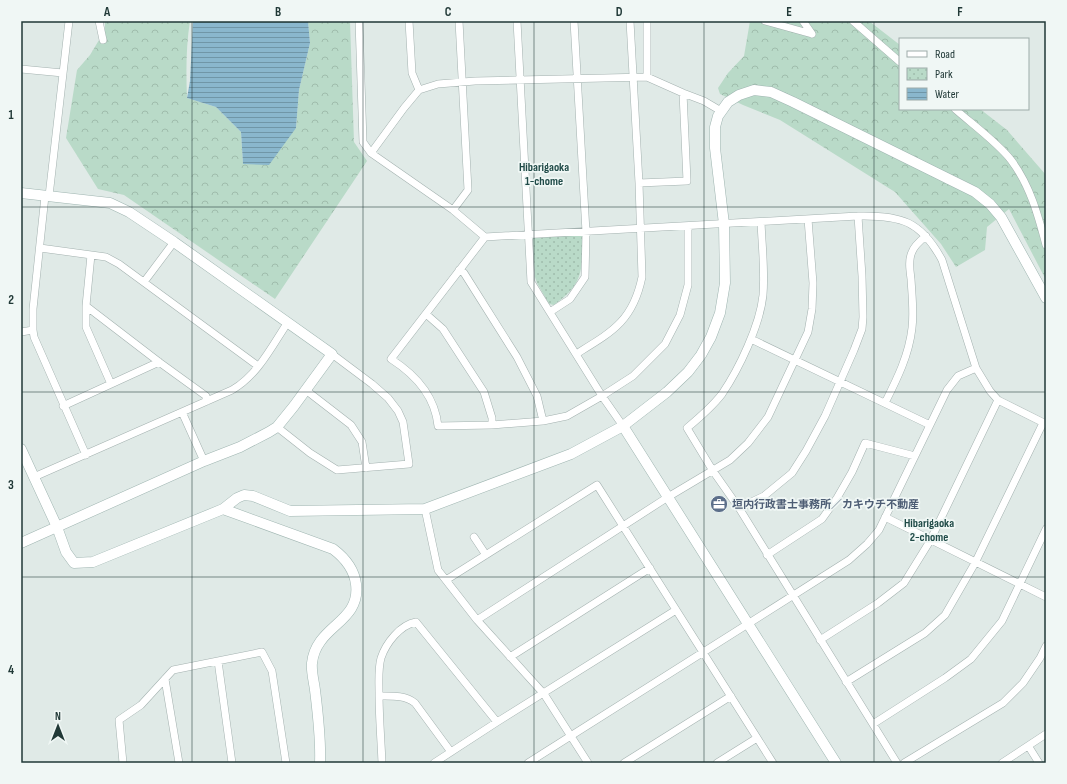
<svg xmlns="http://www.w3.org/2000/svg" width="1067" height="784" font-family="'Sofia Sans Condensed','Noto Sans JP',sans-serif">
  <defs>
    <pattern id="forest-crowns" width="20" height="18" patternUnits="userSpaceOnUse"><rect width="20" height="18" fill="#b9dac8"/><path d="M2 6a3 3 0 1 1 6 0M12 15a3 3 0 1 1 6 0" fill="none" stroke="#9fbcac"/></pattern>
    <pattern id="park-dots" width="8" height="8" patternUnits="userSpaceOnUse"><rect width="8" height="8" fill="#b9dac8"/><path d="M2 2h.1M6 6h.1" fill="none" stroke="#9fbcac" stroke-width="1.8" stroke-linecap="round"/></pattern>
    <pattern id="water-rules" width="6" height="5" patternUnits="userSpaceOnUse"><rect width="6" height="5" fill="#8ab7cd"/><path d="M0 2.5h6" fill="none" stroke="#7096a7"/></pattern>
  </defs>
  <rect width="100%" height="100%" fill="#e0eae7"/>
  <path fill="url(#forest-crowns)" d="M105,21H190C186,46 186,72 187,98L216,107L241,132L243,164L296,128L299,90L310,43L308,21H350L354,142L367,161L275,299L124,195L98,189L66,138L77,70L90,55L105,30Z
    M750,21H869L900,45V109H980L1007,130L1046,175V280L1009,209L987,227L985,250L956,267L941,244L895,192L780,120L743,105L720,94L718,88L728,73L744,56Z"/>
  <path fill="url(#park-dots)" d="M581,235L583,238C582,272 583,284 554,305L549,304L537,283L535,277L533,237Z"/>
  <path fill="url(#water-rules)" d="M193,21H308L310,43L299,90L296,128L269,165L243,164L241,132L216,107L187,98L190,81Z"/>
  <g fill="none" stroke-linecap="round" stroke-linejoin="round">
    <defs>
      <path id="street" d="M99,21L103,40
        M359,21L363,142L371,153L453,210L485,237L858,216C901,215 921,221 942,260L976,368L990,391L998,400L1046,424
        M409,21L412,73L419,90
        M517,21L531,282L602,396L623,426
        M647,21V77
        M765,21L812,34
        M803,21L812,34
        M853,21L900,62
        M21,69L63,73
        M955,109C972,124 998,143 1011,160C1030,185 1038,215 1046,245
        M371,153L404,108L419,90L438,84L475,81L647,77L683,93L704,101L721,111
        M639,183L687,181L683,93
        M45,196L33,309V330L34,337L86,455
        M49,196L69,21
        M453,210L468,190L459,21
        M761,222C762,246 765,271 763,295C760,325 739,369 722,394C712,407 699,418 687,428L713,471L739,508L897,763
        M485,237L391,359C416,375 435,396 438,426L492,425L543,421L567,416L602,396L633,376L665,344L680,315L688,285V226
        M40,248L106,257L119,264L258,366
        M91,255L86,306L159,362L206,396L207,401
        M459,270L464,273L517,357L537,396L543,421
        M144,282L174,242
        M86,306V327L111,384
        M550,312L570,299L585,277L586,232L574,21
        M426,314L443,329L484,392L492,418V425
        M21,332L33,330
        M751,339L930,425
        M576,354C612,332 633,321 642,277L639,183L630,21
        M307,391L351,425L362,442L366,468
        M885,403C897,379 909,355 912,328C914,312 912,296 911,279C910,271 908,260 912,252C914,246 921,240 926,236
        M63,406L159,362
        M182,412L204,461
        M277,427L310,453L337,470L409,464L403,422L398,411L388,398L372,384L332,354
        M34,477L232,390C258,375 272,346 288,322
        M739,508L764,496L792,473L806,451L825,416L854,350L862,329L863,317L862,276L858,216
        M425,509L438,570L477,620L544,694L588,763
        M885,517L1046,597
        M474,537L486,555
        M767,555L822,519L837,498L852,472L865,443L915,456
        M446,580L597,485L773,763
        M477,620L668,497L730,460L748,443L768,417L808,332L812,309L813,283L808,219
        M820,640L878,603L904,583L930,541L998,400
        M510,657L650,568
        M218,661L232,763
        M165,679L179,763
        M846,682L925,633L945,615L975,563L1043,423
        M379,696C392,696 405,695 415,703L451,752
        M873,724L945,678L971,659L1002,621L1046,529
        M1029,747L1039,763
        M123,763L119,720L141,705L173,670L262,652L272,671L286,763
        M382,763C381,739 379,716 379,692C379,681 378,669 381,658C386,643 400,625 416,622L497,722
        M434,763L497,722L676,610
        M528,763L849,560L867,544L879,530L947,390L958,376L976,368
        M624,763L731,696
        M717,763L757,738
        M904,763L1003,703L1023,683L1040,658L1046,646
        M1002,763L1046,734"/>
      <path id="secondary" d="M21,193L110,203L129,212L174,242L332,354L294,406L277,427L269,432L240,447L204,461L21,543
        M623,426L836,763
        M21,449L57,527L66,552L74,563L93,562L223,509L237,498L244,495L253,496L290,511L425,509L571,454L623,426L667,392L688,372L701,355L711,337L720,313L725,283L724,224L715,148V127L718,116L728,102L739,95L754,90L771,92L793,102L975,192L990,204L1001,217L1046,298
        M223,509L333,549C345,558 354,569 356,584C361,623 316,625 312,663C311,671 314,682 315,690C318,715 321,738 320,763"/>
    </defs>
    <use href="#street" stroke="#a3b1af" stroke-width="8"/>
    <use href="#secondary" stroke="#9fb5b1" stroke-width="11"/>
    <use href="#street" stroke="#fff" stroke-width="7"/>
    <use href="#secondary" stroke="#fff" stroke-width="10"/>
  </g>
  <path fill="none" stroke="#213937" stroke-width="1" stroke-opacity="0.55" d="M192,21V763M363,21V763M534,21V763M704,21V763M874,21V763M21,207H1046M21,392H1046M21,577H1046"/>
  <defs>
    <symbol id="office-disc" viewBox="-11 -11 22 22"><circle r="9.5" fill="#5c6f8a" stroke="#f0f7f5"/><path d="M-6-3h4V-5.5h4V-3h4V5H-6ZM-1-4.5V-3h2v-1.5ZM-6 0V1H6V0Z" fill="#fff"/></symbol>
  </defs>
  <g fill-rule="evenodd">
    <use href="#office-disc" x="709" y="494" width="20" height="20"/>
  </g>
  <g text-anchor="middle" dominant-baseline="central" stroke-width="3.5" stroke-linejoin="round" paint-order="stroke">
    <g font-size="11" font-weight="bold" fill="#4e5e75" stroke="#f0f7f5" text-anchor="start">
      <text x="732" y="504">垣内行政書士事務所／カキウチ不動産</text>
    </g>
    <g font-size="12" font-weight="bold" fill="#1f4a47" stroke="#f0f7f5">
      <text x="544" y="167">Hibarigaoka<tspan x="544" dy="14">1-chome</tspan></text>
      <text x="929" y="523">Hibarigaoka<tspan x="929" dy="14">2-chome</tspan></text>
    </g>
  </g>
  <rect width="1067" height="784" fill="none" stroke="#f0f7f5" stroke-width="44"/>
  <rect x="899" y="38" width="130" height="72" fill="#f0f7f5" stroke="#9daba9"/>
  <rect x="907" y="51" width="20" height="6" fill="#ffffff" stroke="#9daba9"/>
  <text x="935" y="58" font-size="12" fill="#213937">Road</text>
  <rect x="907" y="68" width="20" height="12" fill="url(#park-dots)" stroke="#9daba9"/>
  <text x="935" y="78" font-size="12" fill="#213937">Park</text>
  <rect x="907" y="88" width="20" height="12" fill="url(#water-rules)" stroke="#9daba9"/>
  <text x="935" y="98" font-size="12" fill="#213937">Water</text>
  <g transform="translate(58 726)" stroke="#f0f7f5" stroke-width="3" paint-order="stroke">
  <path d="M0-3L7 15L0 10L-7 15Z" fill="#213937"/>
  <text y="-6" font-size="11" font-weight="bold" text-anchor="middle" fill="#213937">N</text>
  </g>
  <rect x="22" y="22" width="1023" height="740" fill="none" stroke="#213937" stroke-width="1.5"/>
  <g font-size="13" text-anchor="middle" font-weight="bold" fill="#213937">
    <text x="107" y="16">A</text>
    <text x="278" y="16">B</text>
    <text x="448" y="16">C</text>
    <text x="619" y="16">D</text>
    <text x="789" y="16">E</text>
    <text x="960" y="16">F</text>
    <text x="11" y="119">1</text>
    <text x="11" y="304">2</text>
    <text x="11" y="489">3</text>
    <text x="11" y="674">4</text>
  </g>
</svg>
